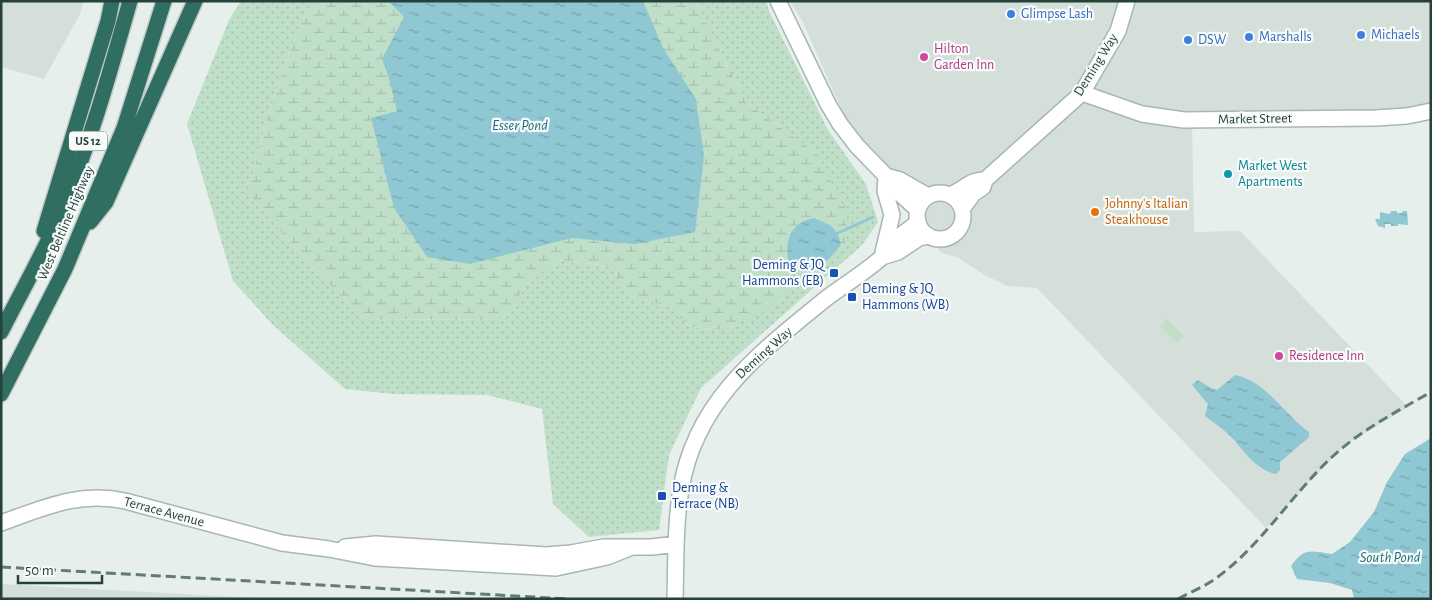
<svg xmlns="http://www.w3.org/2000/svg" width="1432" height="600" font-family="'Alegreya Sans',sans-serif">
  <defs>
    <pattern id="grass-dots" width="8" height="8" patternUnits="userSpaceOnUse" patternTransform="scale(1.25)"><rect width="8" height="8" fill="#c0dfc8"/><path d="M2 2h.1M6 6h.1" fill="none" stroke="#a5c1ad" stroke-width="1.8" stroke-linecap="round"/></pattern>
    <pattern id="wetland-marsh" width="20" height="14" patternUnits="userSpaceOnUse" patternTransform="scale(1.25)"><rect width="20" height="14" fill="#c0dfc8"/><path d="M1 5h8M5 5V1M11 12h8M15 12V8" fill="none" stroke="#a5c1ad"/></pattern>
    <pattern id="water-ripples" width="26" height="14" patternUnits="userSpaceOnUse" patternTransform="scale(1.25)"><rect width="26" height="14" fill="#8fc8d2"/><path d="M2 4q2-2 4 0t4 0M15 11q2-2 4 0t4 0" fill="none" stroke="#75a4ab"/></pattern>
  </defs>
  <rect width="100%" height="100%" fill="#e6efeb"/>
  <path fill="#d4dfda" d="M1,1H84L79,16L44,79L1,67Z
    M789,1H1431V111L1192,121L1194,232L1237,231L1241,232L1408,407L1344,446L1266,528L1037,288L1007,286L983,274L957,257L941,253L879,160L845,117L802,20Z
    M1,584L274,599H1Z"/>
  <path fill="url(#grass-dots)" d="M241,1H313L292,44L268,115L248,193L305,259L364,319L501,320L530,281L558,260L610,266L632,297L668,306L690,327L725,330L742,317L817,154L746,102L695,1H766L770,13L828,130L866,184L878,222L862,245L701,388L669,455L659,530L589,537L553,504L542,409L487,395L393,394L345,389L273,325L233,281L187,124L229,20Z"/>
  <path fill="url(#wetland-marsh)" d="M313,1H695L746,102L817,154L847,212L845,249L751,321L742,317L725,330L690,327L668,306L632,297L610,266L559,260L530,281L501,320L364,319L305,259L248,193L268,115L292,44Z"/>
  <path fill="#c0dfc8" d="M1167,319L1184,336L1177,343L1160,326Z"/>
  <path fill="url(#water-ripples)" d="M388,1H643L663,48L696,99L704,156L695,232L635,244L572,238L470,264L427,257L394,208L371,118L397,111L388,75L382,59L404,17Z
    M1391,211H1397V213H1402L1403,211H1407L1408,225L1398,224V226H1391V224H1385V228L1378,226L1375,219H1380V212L1390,214Z
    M814,218C831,225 836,226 841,244C833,257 822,266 808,272L790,267C783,244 789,223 814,218Z
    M1235,375C1265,380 1285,415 1309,432V437L1280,462V470L1276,474C1257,470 1247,455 1235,441C1226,431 1215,423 1205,416L1208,404L1192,385L1198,380L1211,388L1217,390Z
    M1431,438V598L1354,599L1352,590L1330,583L1297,579L1291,566C1304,547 1311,551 1332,554L1350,542L1374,512L1387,482L1405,454Z"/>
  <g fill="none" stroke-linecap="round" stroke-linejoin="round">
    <path stroke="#8fc8d2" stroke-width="3" d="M838,233L873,217"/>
    <defs>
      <path id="minor" d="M778,1L828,104L840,124L857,146L886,176L894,188L918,210
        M1082,93L1142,114L1184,120L1376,118L1407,116L1431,111
        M886,176L900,180L928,196
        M917 216a23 23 0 1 1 46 0a23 23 0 1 1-46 0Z
        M950,195C964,190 970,179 985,180
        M962,209L973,194L983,187L985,180L1082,93L1118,31L1127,1
        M883,252L892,215L885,191L886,177
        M882,257L898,252L919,238L929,236
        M1,523C43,508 79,491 125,501L282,543L329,549L375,558L556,568L607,557L632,547
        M345,547L376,544L546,555L571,553L604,547H652L676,544
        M675,599C676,562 675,525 681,489C695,402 759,353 823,301C842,286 863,274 881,258C886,254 887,247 892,242C900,234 908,232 918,221"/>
      <path id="highway" d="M90,222L106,202L195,1
        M44,231L108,21L112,1
        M1,332C21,292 44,253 61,212C90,144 110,72 130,1
        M1,394L65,269L124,128L164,1"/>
    </defs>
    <use href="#minor" stroke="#a8b7b2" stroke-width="18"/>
    <use href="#highway" stroke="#c2cac8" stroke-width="18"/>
    <use href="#minor" stroke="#fff" stroke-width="15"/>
    <use href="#highway" stroke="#306e62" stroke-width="15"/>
    <path stroke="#607c75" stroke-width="3" stroke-dasharray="10 5" stroke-linecap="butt" d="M1,567L569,599
      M1178,599C1189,593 1201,588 1212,581C1260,548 1290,496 1332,457C1361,430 1396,412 1431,392"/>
  </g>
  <g fill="#3f7fe0" stroke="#f7fbf9" stroke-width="2">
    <circle cx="1011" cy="14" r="5"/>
    <circle cx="1361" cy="35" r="5"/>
    <circle cx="1249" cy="37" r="5"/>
    <circle cx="1188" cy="40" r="5"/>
  </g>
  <g fill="#d1479c" stroke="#f7fbf9" stroke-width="2">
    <circle cx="924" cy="57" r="5"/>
    <circle cx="1279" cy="356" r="5"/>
  </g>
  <circle fill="#0f9aa8" stroke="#f7fbf9" stroke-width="2" cx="1228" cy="174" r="5"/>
  <circle fill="#e8710a" stroke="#f7fbf9" stroke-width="2" cx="1095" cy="212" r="5"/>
  <g fill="#1a4fb4" stroke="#f7fbf9" stroke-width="2">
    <rect x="829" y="268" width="10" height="10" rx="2.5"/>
    <rect x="847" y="292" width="10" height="10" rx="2.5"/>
    <rect x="657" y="491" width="10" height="10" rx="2.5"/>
  </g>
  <g text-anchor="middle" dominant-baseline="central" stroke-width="4.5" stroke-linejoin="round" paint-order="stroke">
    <rect fill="#f7fbf9" stroke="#647973" stroke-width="1" x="69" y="131.5" width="38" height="19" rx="4"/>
    <g font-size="12" font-weight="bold" fill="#25413a">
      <text x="88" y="141">US 12</text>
    </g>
    <g font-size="14" fill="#366cbe" stroke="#f7fbf9" text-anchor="start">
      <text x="1021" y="14">Glimpse Lash</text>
      <text x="1371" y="35">Michaels</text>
      <text x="1259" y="37">Marshalls</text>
      <text x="1198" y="40">DSW</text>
    </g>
    <g font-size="14" fill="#b23c85" stroke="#f7fbf9" text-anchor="start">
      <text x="934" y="49">Hilton<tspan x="934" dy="16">Garden Inn</tspan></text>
      <text x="1289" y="356">Residence Inn</text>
    </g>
    <g font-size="14" fill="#25413a" stroke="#f7fbf9">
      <text transform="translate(1096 65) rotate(-58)">Deming Way</text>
      <text transform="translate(1255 119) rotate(-1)">Market Street</text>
      <text transform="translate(66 223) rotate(-67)">West Beltline Highway</text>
      <text transform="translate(764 353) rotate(-42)">Deming Way</text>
      <text transform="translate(164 512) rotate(15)">Terrace Avenue</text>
    </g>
    <g font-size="14" fill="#0d838f" stroke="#f7fbf9" text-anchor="start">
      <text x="1238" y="166">Market West<tspan x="1238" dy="16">Apartments</tspan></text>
    </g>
    <g font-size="14" fill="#c56008" stroke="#f7fbf9" text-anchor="start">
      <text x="1105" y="204">Johnny's Italian<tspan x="1105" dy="16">Steakhouse</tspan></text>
    </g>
    <g font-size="14" fill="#164399" stroke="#f7fbf9" text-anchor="start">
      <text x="824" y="265" text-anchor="end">Deming &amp; JQ<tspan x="824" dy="16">Hammons (EB)</tspan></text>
      <text x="862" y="289">Deming &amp; JQ<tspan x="862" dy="16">Hammons (WB)</tspan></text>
      <text x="672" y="488">Deming &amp;<tspan x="672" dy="16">Terrace (NB)</tspan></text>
    </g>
    <g font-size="15" font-style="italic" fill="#1e6d7e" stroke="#f7fbf9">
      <text x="520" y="125">Esser Pond</text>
      <text x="1390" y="557">South Pond</text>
    </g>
  </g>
  <rect width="1432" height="600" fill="none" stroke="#25413a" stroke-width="5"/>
  <path d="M18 575v8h84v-8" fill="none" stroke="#25413a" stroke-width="2.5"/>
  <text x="25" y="575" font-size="15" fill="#25413a" stroke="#f7fbf9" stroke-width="4" paint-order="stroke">50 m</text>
</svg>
